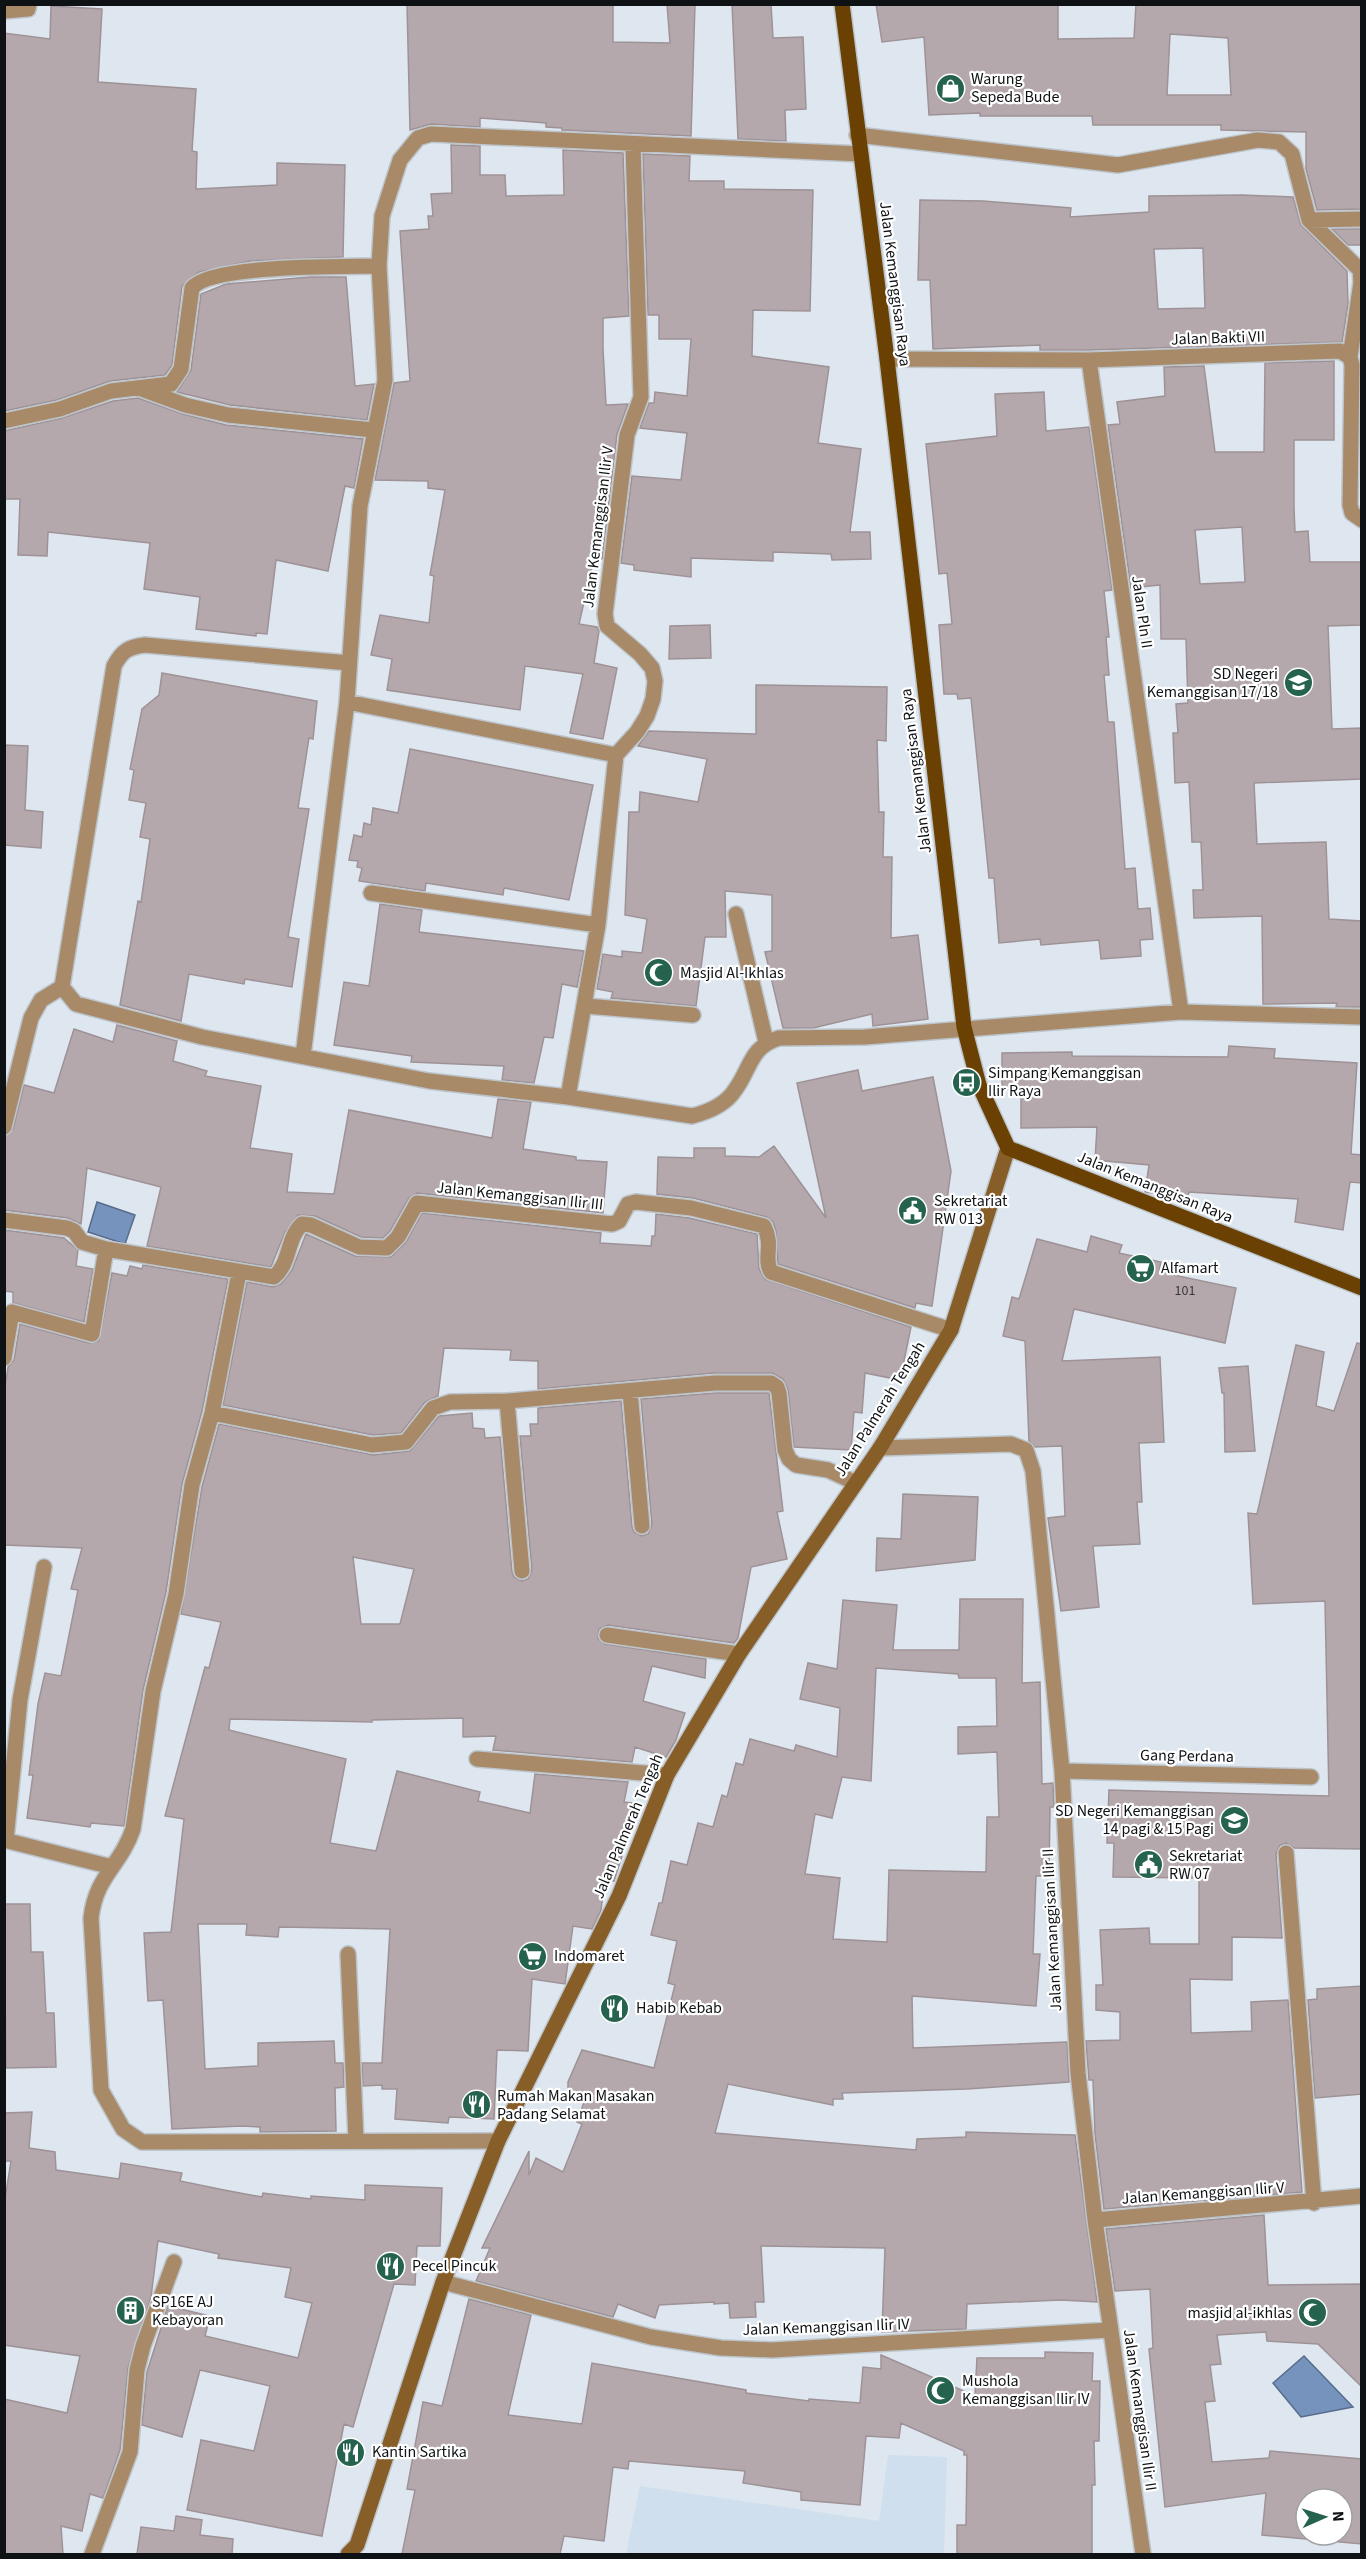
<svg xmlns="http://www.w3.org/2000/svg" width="1366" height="2559" font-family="'Source Sans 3',sans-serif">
  <rect width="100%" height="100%" fill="#dee7ef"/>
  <path fill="#cfdfed" d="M888,2455L947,2457L944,2554H626L640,2486L879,2521Z"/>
  <path fill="#7693bd" stroke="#576c8b" stroke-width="1.5" d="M97,1202L135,1215L125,1244L88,1232Z
    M1304,2356L1353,2407L1301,2417L1273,2383Z"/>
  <path fill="#b4a8ad" stroke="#9e9297" stroke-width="1.5" fill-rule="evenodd" d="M407,4H613V42L670,43L667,4H695L691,136L562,130V128L546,127V123L480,118V127L431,124L410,130Z
    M732,4H771L773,38L803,37L806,109L785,110L786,141L738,139Z
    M876,4H1058V39L1134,38L1136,4H1362V209L1317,210L1306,169V132L1221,130V125H1093L1092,116H980V113L929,115L924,37L882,42ZM1170,34L1228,38L1231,95H1167Z
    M51,6L102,9L98,82L196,89L192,151L197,152L196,189L277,185V163L345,165L343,257L250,261L199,272L182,286L172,365L165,375L110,381L57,400L4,411V33L50,39Z
    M451,145L480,146V175H505L506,196L564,195L563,150L623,153L629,316L603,318V349L606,405L628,404L617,434L602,559L594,558L579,624L597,627L599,631L594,663L617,668L603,739L570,733L583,674L525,666L520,710L387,690L392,659L371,655L380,615L429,623L434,576L430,575L445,490L428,488V481L375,480L394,383L410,381L400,231L429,229L428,216H433L431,194L452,193Z
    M643,154L690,156L689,181H724V189L813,190L810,311L753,310L752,356L829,367L818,443L861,449L850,532H870L871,559L832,560L831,554L773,552V561L691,558V577L634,570V565L621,563L632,476L681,480L687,433L640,428L649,403H654L655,392L687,396L691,339H659V315H648Z
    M1242,195L1293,197L1301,225L1347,271L1348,304L1342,342L1089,350H1040V345L933,349L930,280H918L920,200L983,201L1071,208L1070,217L1149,212V196ZM1203,248L1205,308L1158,309L1154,249Z
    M1332,229H1362V245H1348Z
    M310,277H346L355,386L374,384L367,420L230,405L177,392L191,370L201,294L226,284Z
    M1334,361V440H1294V508L1295,532L1308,531L1310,562H1362V625L1328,626L1332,729L1362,728V779L1254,783L1257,844L1326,842L1329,919L1362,921V1007H1336L1337,1003L1263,1004L1262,916L1194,918L1193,890H1203L1201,842H1192L1189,782L1175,783L1173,733H1178L1176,704L1188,703L1186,639H1161L1160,585L1131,588L1108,425L1120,424L1117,402L1165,396L1164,367L1204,366L1215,452H1264L1265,363ZM1242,527L1245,582L1200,584L1195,530Z
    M1044,392L1046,431L1089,427L1112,590L1104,591L1109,637H1106L1109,675H1104L1108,722H1114L1125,869L1135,868L1138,909L1150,908L1153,939L1140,940L1141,956L1101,959L1099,940L1041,945L1040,939L999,943L994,878H989L971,698L958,699L957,694H944L939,625L952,624L947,573L939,574L926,444L997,436L995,394Z
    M138,398L183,414L226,425L363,439L354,488L345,486L328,571L276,560L267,634L256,633V636L196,629L200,597L144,589L150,543L48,532L47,556L18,555L20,499H4V431L62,418L113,401Z
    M710,625L711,658L669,659L670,626Z
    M162,673L317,701L313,739L309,738L298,808L309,809L288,937L299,939L292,987L245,979L244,984L189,974L181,1021L120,1005L138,901L141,902L150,839L140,837L146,803L129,800L134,770L130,769L142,709L159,695Z
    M756,685L887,687L886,741L877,740L879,812H884L883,857H892L891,938L918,935L928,1019L873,1026L872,1014L813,1028H783L765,952L772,951V895L725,891L726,937H705L696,1006L611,998L613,992L597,989L603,954L622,957V951L642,953L647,919L625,915L629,812H639L640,792L698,802L707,759L638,746L649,731L756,734Z
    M4,745L28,746L25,810L43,812L41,848L4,845Z
    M410,749L593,785L569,900L504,888L503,895L426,883L425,891L359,881L362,868L357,867L358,861L349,860L354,835L362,837L364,823L371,825L373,808L398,813Z
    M380,904L422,910L419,932L584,951L577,987L562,984L553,1038L544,1037L534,1083L502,1080L504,1066L411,1062L412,1056L334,1045L344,982L369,986Z
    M117,1025L177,1041L173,1061L207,1071L205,1076L261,1086L250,1148L292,1154L287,1192L334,1194L349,1110L492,1138L498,1099L531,1102L523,1149L576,1157V1160L607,1162L603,1213L417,1193L409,1198L390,1231L383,1238L361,1237L315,1216L298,1215L285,1232L271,1267L147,1246L161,1187L87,1168L81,1224L68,1218L4,1210V1136L13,1129L24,1085L54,1093L74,1029L113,1042Z
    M1229,1046L1275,1049L1274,1058L1357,1063L1351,1154L1362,1155V1183L1350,1182L1343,1230L1295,1222L1298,1199L1189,1192L1187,1199L1145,1192L1149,1165L1095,1160L1097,1127L1021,1128V1089L1002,1090V1053L1072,1052V1056L1228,1057Z
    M858,1070L862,1091L933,1077L951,1171L932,1306L916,1303L915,1308L778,1264L776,1231L773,1222L767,1217L693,1198L657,1194L658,1157L694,1158V1148H725V1156L759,1157L774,1146L826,1218L797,1083Z
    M422,1213L601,1233L600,1243L651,1246L652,1236H655L656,1214L689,1218L757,1234L759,1269L765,1279L911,1327L900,1380L865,1373L862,1413L854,1412L851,1450L794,1447L788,1390L783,1379L772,1373H714L538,1389V1361L510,1360L511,1350L444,1348L438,1396L425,1402L401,1433L373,1435L223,1405L247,1282L273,1287L281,1284L292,1270L306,1234L355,1256L391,1257L406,1242Z
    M4,1230L64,1238L78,1250L76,1266L93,1269L84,1322L13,1303V1292L4,1291Z
    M1091,1236L1122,1245L1119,1253L1161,1262L1159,1272L1236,1288L1225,1343L1074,1309L1062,1361L1160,1357L1164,1442L1139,1443L1142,1502H1137L1140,1544L1093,1546L1099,1607L1061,1611L1048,1518L1065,1516L1062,1446L1035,1447L1029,1441L1025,1341L1003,1336L1012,1297L1019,1299L1037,1239L1087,1252Z
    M143,1265L228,1279L202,1411L182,1484L166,1592L143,1690L124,1826L91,1823L90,1827L27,1818L33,1775H29L38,1704L45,1673L61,1676L78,1590L71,1589L82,1548L4,1545V1394L8,1367L14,1360L20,1324L89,1343L99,1341L112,1273L127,1276L130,1266L142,1269Z
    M1357,1343L1362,1344V1849L1294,1848L1286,1843L1280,1845L1276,1854L1282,1938L1232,1937V1980L1190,1979L1191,2033L1252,2031L1251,2002L1288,2000L1302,2192L1104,2209L1095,2134L1093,2080H1089L1086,2041L1120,2040V2012L1096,2010V1985H1103L1100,1930L1149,1928L1150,1944H1199V1878L1113,1877L1114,1843H1107L1109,1790L1329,1796L1325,1601L1253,1604L1248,1513L1257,1514L1296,1345L1324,1352L1316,1406L1334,1411Z
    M1248,1366L1255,1451L1225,1452L1224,1393H1222L1219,1368Z
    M715,1393H769L783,1511L777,1512L787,1559L751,1567L738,1638L734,1643L608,1625L599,1629L598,1639L605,1644L706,1659L705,1678L652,1666L643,1701L685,1713L676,1740L666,1757L635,1747L632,1762L493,1750L496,1736L463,1737V1718L372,1720V1722L230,1719L229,1730L346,1759L330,1843L376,1851L397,1771L480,1792L478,1801L530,1813L535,1774L628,1782L624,1802L632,1803L625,1836L628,1837L614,1881L605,1879L601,1910L592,1929L573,1926L565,1984L532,1979L528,2051L497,2050L494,2119L449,2117L448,2123L395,2119L397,2089H382V2085L363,2086L362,2063H382L390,1929L279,1927L278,1937L246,1935L247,1924H198L205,2069L258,2066V2043L334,2041L335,2063H343L344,2087L335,2088L336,2131L260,2132V2127L242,2126L172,2129L163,2000L148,2001L144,1933L171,1932L184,1819L165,1816L205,1667L209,1668L221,1622L181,1614L202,1487L219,1424L373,1455L410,1451L439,1416L472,1413L473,1428L484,1429L485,1438L500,1437L512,1572L514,1577L522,1581L528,1579L532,1570L520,1436H531L530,1424H538V1408L621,1401L632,1527L634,1532L642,1536L648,1534L652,1525L641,1399ZM353,1557L414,1569L400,1624H361Z
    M903,1494L978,1497L975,1560L876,1571L877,1538L901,1539Z
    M960,1599H1023L1022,1683L1040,1682L1042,1784L1053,1783L1054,1807H1050L1049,1876H1036L1033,1954H1040L1036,2006L912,1996L913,2048L1067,2042L1069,2082L967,2089L842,2093L843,2099H833V2105L728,2084L715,2133L916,2150L917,2139L966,2137V2132L1075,2135L1097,2302L1061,2300L967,2304L966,2329L882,2332L885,2248L761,2246L764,2302H755L756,2317L730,2318L729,2303L714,2304V2302L659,2305L655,2318L618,2304L613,2317L476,2281L490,2248H482L529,2151V2175L536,2158L563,2172L582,2124L577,2122L585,2099L568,2092V2082L582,2050L654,2068L675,1985L668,1983L677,1941L651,1935L659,1903H662L671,1861L687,1865L698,1823L713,1827L722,1795L727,1797L736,1763L743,1765L750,1739L794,1751L796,1745L837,1757L840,1708L800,1699L808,1663L837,1669L843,1600L897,1605L893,1650H959ZM876,1668L958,1674L959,1678H996L997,1726L958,1727V1754L997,1752L999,1817H987L986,1872L889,1870L887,1942L833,1939L840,1878L805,1874L815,1814L832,1818L842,1777L871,1781Z
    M4,1904H30L31,1952H43L46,2013H54L56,2067L6,2068Z
    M1362,1986V2094L1315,2098L1308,2000L1317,1999V1989Z
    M32,2112L29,2148L55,2152L56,2170L119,2179L121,2163L182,2173L180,2181L224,2190L262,2197L263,2193L311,2199V2196L365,2200V2185L442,2188L440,2246H417L415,2285L394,2284L353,2427L344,2424L322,2536L187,2510L201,2440L254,2451L270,2386L200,2370L182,2437L142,2425L147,2372L168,2306L210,2316L205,2336L298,2358L312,2303L285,2297L291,2268L218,2258L219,2254L158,2241L151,2297L128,2368L120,2450L103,2498L90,2494L82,2531L61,2526L63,2554H4V2399L67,2413L80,2356L4,2345V2205L11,2161H4V2113Z
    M1264,2215L1268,2285L1362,2284V2387L1318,2344L1267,2341L1266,2332L1217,2335L1221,2364L1210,2365L1215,2401L1205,2402L1212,2462L1269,2458L1270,2451L1362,2459V2544L1262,2535L1266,2493L1165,2507L1149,2349L1153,2348L1150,2289L1115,2291L1106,2229ZM1306,2499H1342V2535H1306Z
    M469,2299L531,2315L508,2415L582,2424L592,2363L746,2390V2393L809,2401V2399L860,2403L863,2367L881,2369V2355L975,2396L977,2358H1045V2352L1093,2353L1092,2381H1100L1099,2441H1094L1095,2485H1092V2554H957V2525H966L967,2455H964V2451L901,2423L899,2438L866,2436L860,2505L801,2500V2492L743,2483L745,2471L629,2461L628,2469L613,2467L604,2541L564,2536L560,2554H402L415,2490L407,2489L423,2402L442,2406Z
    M176,2516L202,2520L200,2535L233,2539L232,2554H137L141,2527L174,2531Z"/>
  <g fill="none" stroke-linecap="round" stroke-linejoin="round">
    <defs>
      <path id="lane" d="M4,11L28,9L29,4
        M586,1006L693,1015"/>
      <path id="street" d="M857,135L1118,165L1258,140L1279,142L1292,154L1309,220L1360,270L1361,282L1350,357
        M1309,220L1362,219
        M887,359L1089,360L1340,351L1350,357L1352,365L1350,505L1352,513L1362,520
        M1089,360L1181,1012
        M144,390L185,405L228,415L373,430
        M4,421L60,409L111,391L171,384L181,369L192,288C211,264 345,267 379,266
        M349,663L145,645C128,647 122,651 114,666L62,987L76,1004L202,1037L429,1081L568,1097L692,1116C708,1112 726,1104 735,1090C751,1068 750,1047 779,1038L865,1037L1181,1012L1362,1017
        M347,702L616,755
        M371,893L598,925
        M736,914L766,1042
        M303,1056L347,702L360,506L385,380L379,266L382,216L400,160L418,138L431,134L861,154
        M568,1097L598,925L616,755L637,732L647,716L653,699L655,681L652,668L640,654L607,626L605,614L627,435L641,397L633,146
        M4,1127L31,1018L41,1000L62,987
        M4,1220L67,1228L74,1231L82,1242L106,1249L274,1277C291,1263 286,1239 302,1224L311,1225L359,1247L387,1248L398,1237L417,1203L612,1224L619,1221L628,1204L636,1202L691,1208L764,1226C774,1246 763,1258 771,1272L951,1330
        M239,1273L212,1413L192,1485L176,1594L153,1691L133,1829C120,1867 96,1875 91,1918L101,2090L123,2129L142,2142L498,2141
        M4,1358L12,1312L92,1334L106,1249
        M630,1391L642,1526
        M507,1401L522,1571
        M212,1413L372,1445L406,1442L433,1408L450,1402L507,1401L715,1383H771L777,1387L779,1393L785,1450L789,1459L796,1465L828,1470L856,1483
        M880,1448L1011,1444L1026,1450L1033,1471L1062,1771L1078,2073L1095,2220L1143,2554
        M607,1635L739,1654
        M477,1759L667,1775
        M1062,1771L1311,1777
        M4,1840L112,1867
        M6,1840L20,1700L44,1567
        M1286,1853L1314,2203
        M348,1954L356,2140
        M1095,2220L1362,2196
        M443,2282L651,2337L721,2348L772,2350L1110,2330
        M92,2554L130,2452L137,2370L143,2346L174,2262"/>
      <path id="secondary" d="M348,2554L357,2545L443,2282L498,2141L619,1896L667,1775L739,1654L880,1448L951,1330L1008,1148"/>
      <path id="primary" d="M842,4L887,359L964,1027L979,1085L1008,1148L1362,1288"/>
    </defs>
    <use href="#lane" stroke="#bdc5cc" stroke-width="18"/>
    <use href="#street" stroke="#bdc5cc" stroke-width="18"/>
    <use href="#secondary" stroke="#bdc5cc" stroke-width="18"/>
    <use href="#primary" stroke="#bdc5cc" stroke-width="18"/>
    <use href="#lane" stroke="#a88a69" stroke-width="15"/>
    <use href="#street" stroke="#a88a69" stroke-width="15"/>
    <use href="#secondary" stroke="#885e28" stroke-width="15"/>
    <use href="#primary" stroke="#6a4102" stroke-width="15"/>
  </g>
  <defs>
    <symbol id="shop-disc" viewBox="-11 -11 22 22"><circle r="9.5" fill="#25634f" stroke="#fff"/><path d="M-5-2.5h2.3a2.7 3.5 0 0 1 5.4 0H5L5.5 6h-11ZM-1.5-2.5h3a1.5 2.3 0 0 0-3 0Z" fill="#fff"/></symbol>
    <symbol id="school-disc" viewBox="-11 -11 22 22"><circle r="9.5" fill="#25634f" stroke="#fff"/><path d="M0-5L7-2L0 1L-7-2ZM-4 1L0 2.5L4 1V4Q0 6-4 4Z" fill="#fff"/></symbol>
    <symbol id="mosque-disc" viewBox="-11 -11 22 22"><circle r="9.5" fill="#25634f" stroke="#fff"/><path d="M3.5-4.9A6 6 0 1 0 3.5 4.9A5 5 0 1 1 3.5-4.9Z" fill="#fff"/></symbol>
    <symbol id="bus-disc" viewBox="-11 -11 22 22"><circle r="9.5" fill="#25634f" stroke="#fff"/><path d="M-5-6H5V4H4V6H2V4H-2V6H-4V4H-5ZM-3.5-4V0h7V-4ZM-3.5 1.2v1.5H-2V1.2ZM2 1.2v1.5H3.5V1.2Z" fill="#fff"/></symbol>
    <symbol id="civic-disc" viewBox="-11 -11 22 22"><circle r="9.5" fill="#25634f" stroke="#fff"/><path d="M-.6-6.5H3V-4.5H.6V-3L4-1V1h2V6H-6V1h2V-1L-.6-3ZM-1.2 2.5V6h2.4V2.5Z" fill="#fff"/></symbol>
    <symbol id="supermarket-disc" viewBox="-11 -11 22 22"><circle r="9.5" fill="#25634f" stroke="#fff"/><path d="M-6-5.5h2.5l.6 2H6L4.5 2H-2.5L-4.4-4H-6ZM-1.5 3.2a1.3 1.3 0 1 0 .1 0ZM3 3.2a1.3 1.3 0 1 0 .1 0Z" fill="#fff"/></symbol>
    <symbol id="restaurant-disc" viewBox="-11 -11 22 22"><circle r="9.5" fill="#25634f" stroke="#fff"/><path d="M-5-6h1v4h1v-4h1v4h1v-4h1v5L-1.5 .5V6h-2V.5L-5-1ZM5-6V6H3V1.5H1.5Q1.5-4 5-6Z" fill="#fff"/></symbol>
    <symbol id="building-disc" viewBox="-11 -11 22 22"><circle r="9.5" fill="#25634f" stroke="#fff"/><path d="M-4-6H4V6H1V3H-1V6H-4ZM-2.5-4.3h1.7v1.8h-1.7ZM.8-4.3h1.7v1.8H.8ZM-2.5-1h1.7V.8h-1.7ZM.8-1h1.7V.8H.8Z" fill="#fff"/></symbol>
  </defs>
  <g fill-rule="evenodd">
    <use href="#shop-disc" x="934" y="72" width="33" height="33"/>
    <use href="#school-disc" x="1282" y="666" width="33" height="33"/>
    <use href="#mosque-disc" x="642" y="956" width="33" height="33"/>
    <use href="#bus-disc" x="950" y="1066" width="33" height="33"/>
    <use href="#civic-disc" x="896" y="1194" width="33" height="33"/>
    <use href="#supermarket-disc" x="1124" y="1252" width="33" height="33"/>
    <use href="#school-disc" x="1218" y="1804" width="33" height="33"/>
    <use href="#civic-disc" x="1132" y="1848" width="33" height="33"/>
    <use href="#supermarket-disc" x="516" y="1940" width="33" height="33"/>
    <use href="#restaurant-disc" x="598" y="1992" width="33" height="33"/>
    <use href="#restaurant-disc" x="460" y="2088" width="33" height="33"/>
    <use href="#restaurant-disc" x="374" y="2250" width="33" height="33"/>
    <use href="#building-disc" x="114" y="2294" width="33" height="33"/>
    <use href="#mosque-disc" x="1296" y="2296" width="33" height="33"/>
    <use href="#mosque-disc" x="924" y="2374" width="33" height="33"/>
    <use href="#restaurant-disc" x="334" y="2436" width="33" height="33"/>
  </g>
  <g text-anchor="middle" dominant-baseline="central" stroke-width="4.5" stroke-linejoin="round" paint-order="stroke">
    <g font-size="14" fill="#38383b">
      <text x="1185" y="1291">101</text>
    </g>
    <g font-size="16" fill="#0f1215" stroke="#fff" text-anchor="start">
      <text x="971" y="79">Warung<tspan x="971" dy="18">Sepeda Bude</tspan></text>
      <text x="1278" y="674" text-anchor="end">SD Negeri<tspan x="1278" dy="18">Kemanggisan 17/18</tspan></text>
      <text x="680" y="973">Masjid Al-Ikhlas</text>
      <text x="988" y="1073">Simpang Kemanggisan<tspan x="988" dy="18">Ilir Raya</tspan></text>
      <text x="934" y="1201">Sekretariat<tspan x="934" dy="18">RW 013</tspan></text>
      <text x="1161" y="1268">Alfamart</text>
      <text x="1214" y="1811" text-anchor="end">SD Negeri Kemanggisan<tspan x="1214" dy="18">14 pagi &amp; 15 Pagi</tspan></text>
      <text x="1169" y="1856">Sekretariat<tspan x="1169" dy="18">RW 07</tspan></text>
      <text x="554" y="1956">Indomaret</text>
      <text x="636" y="2008">Habib Kebab</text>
      <text x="497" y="2096">Rumah Makan Masakan<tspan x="497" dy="18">Padang Selamat</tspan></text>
      <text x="412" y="2266">Pecel Pincuk</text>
      <text x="152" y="2302">SP16E AJ<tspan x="152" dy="18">Kebayoran</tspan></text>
      <text x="1292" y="2313" text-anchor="end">masjid al-ikhlas</text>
      <text x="962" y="2381">Mushola<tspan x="962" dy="18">Kemanggisan Ilir IV</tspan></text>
      <text x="372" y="2452">Kantin Sartika</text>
    </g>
    <g font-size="16" fill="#0f1215" stroke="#fff">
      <text transform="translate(895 284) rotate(83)">Jalan Kemanggisan Raya</text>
      <text transform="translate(1218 338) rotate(-2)">Jalan Bakti VII</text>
      <text transform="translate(598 527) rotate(-83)">Jalan Kemanggisan Ilir V</text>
      <text transform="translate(1142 612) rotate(82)">Jalan Pln II</text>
      <text transform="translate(916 771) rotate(-97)">Jalan Kemanggisan Raya</text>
      <text transform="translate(1155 1187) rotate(22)">Jalan Kemanggisan Raya</text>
      <text transform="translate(520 1196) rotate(6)">Jalan Kemanggisan Ilir III</text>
      <text transform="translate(880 1409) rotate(-58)">Jalan Palmerah Tengah</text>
      <text transform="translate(1187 1756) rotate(1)">Gang Perdana</text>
      <text transform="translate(628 1826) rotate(-67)">Jalan Palmerah Tengah</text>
      <text transform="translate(1052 1930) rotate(-93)">Jalan Kemanggisan Ilir II</text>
      <text transform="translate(1203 2193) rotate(-4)">Jalan Kemanggisan Ilir V</text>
      <text transform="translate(826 2327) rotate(-2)">Jalan Kemanggisan Ilir IV</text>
      <text transform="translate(1140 2410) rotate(82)">Jalan Kemanggisan Ilir II</text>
    </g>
  </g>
  <rect width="1366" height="2559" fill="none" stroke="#0f1215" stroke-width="12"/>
  <g transform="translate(1324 2517) rotate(87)"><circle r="28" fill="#ffffff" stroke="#9fa0a1" stroke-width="1.5"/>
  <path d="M0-4.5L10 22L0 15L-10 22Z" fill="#25634f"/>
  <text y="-9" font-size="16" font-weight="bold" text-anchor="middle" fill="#0f1215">N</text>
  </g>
</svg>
